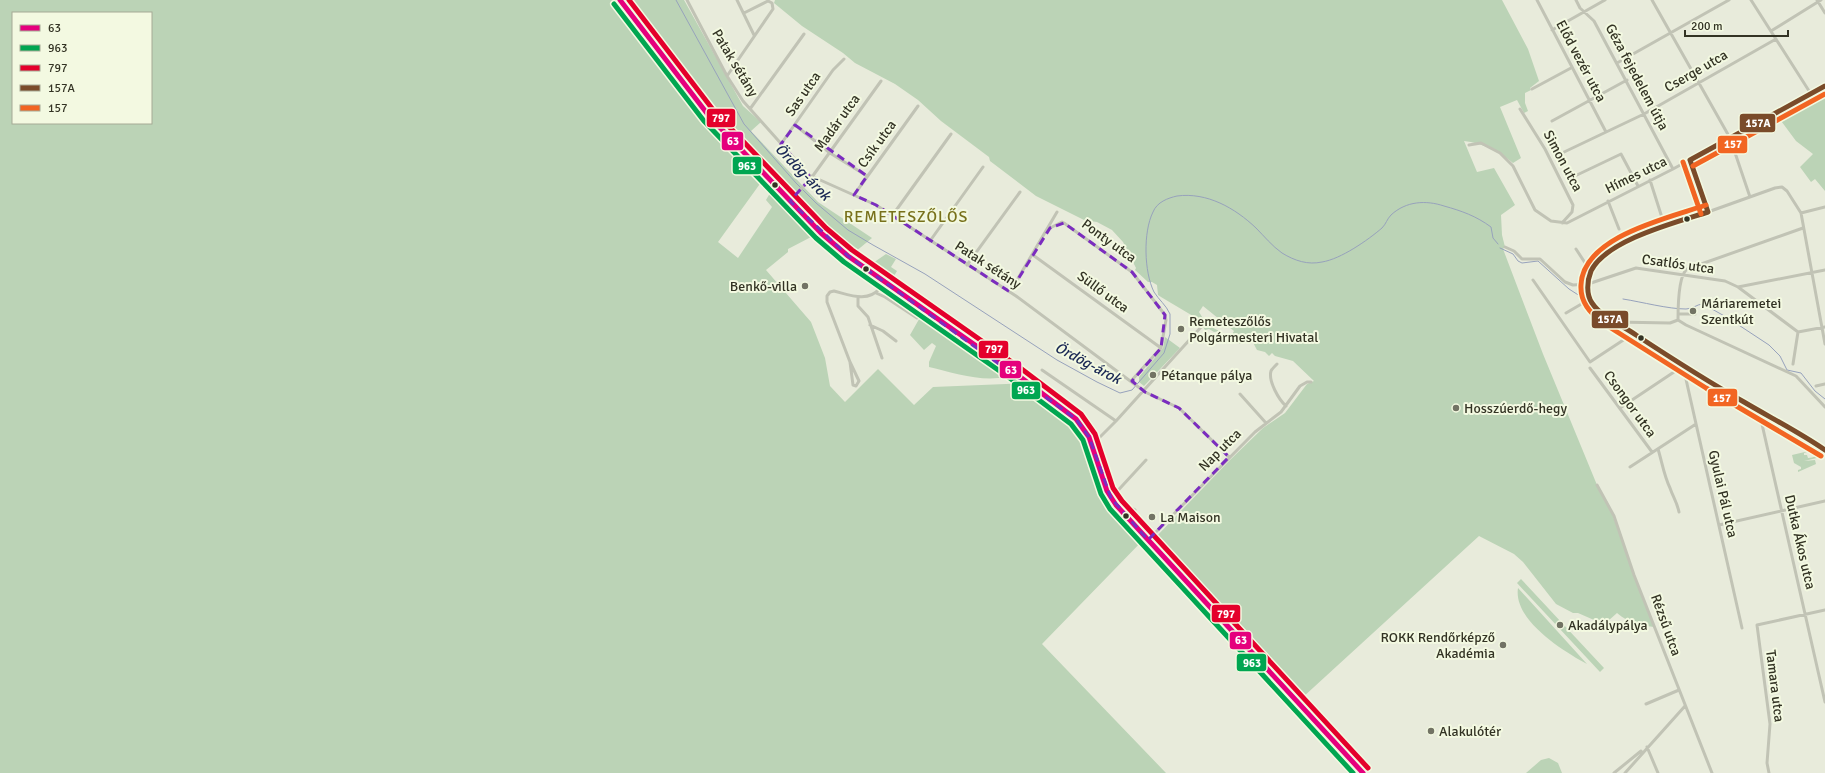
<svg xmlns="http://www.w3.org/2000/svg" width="1825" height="773" font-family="Signika,sans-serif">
  <rect width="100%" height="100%" fill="#e8ebdb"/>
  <path fill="#bbd3b6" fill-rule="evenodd" d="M0,0H684L743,106L761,122L751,131L818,202L872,238L855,252L873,263L886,254L896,259L891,267L897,271L891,281L851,255L843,260L813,236L788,249V252L766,270L811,322L825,358L830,386L845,402L878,369L914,405L933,387L1029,383L1078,420L1087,430L1094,443L1113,497L1147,536L1042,644L1166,773H0ZM13,13H151V123H13ZM762,181L773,188L766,200L772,207L738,258L718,242Z
    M775,0H1502L1528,49L1539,81L1530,88L1531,90L1525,93V103L1528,111L1524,113L1517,100L1500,107L1521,158L1513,163C1499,151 1482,143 1464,141L1477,172L1494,168L1515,205L1501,215L1502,235L1505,247L1503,249L1543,354L1597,485L1608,503L1654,627C1640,625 1629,623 1617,613L1608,621L1594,620L1578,613H1573L1556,604L1523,562L1514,554L1479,536L1302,698L1154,539L1230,460L1263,428L1285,413L1307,384L1314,381L1293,361L1275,356L1272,353L1269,356L1265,352L1257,350L1249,335L1240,344L1231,336L1234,331L1203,306L1199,312C1205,322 1209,327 1220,331L1214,332L1209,329L1205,330L1198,319L1161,297L1158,295L1157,285L1152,282H1148L1135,270L1136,268L1123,242L1112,230L1097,222L1084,220L1036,196L990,161L989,157L941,121L918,100L895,84L855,63L843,53L802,26L774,3Z
    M1825,87V191L1815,179L1811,182L1800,167L1813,154L1796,141L1776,114Z
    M922,314L960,340L958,346L978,358L981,352L1009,370L1006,377C980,382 954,373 929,367V362L936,346L932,343L924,350L910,335Z
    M1165,337L1180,348L1144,386L1139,382V377L1163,348Z
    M1813,448V450L1804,453V455H1807L1808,458C1815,458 1815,455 1820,452L1822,453L1821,457L1804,461L1815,460L1816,464L1798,472V470L1801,469V467L1794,463L1792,455L1809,451Z
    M1521,579L1604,668L1600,672L1517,583Z
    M1518,588L1587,664C1563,651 1513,620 1518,588Z
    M1549,758L1558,763L1562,773H1526L1541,760Z"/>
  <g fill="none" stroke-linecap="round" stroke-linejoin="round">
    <path stroke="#97a2bc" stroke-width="1" d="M676,0L744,124L796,183L816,203L848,230L873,245L925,274L1057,360L1097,382L1120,393L1132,390L1164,353L1170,334V314C1166,305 1159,300 1154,292C1144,272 1143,232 1153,212C1157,202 1168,198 1177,196C1207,192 1235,208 1256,228C1264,236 1272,246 1282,253C1295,261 1308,265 1322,262C1341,259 1368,240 1382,228C1386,224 1387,219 1391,215C1406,201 1426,200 1444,206C1462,211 1476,216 1491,227L1493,238L1498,244
      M1500,248L1513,254L1518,261L1522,263L1538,261L1569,289L1583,298
      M1623,299C1642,302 1668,309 1686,309C1693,309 1697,304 1703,304L1728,318L1769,345L1780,356L1787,370L1801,373L1815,391L1825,399"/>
    <path stroke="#c1c3b5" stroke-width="3" d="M687,0L727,76L743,101L809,175L876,205L1016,296L1145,392L1179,408L1229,457
      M737,0L754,35
      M1537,0L1606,132
      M1576,0L1580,8L1594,21L1673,169
      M1652,0L1730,138L1750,197
      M1751,0L1811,94
      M1817,0L1825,13
      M1552,30L1605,0
      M1771,31L1821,0
      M1617,63L1729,0
      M727,76L773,9L772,3L768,1L744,13
      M1532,89L1571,68
      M750,109L804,34
      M1520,109L1545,149L1573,205L1572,212L1562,223
      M1552,121L1627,80
      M795,125L830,153L867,176
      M781,144L833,70L844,59
      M1469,145L1481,143L1500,153L1513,166L1535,210L1551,221L1567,223L1673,169L1825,86
      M1562,153L1644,114L1776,39
      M1690,160L1708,212
      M1577,175L1621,154L1638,186
      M1650,180L1665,227
      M854,195L918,106
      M790,201L812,177L881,81
      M1608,201L1619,229
      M1801,213L1825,207
      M892,216L951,134
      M1050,228L1062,222L1064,223L1132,272L1165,315L1166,320L1161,348L1131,381
      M930,241L983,167
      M1505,247L1514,251L1522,259H1540L1565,282L1573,285L1588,284L1636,268L1725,281L1738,287L1798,332L1825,327
      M1576,249L1591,272
      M1033,255L1161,348
      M967,265L1020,192
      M1533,280L1590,362L1634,333
      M1738,287L1825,270
      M1010,292L1057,212
      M876,293L885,297L917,318
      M858,297V306L868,317L882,358
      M1566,313L1590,299
      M1678,314H1695
      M1678,320C1678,309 1678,276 1687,269L1803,228
      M1678,320L1686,325L1796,376L1825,407
      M1615,322L1670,323L1678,320
      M870,325L883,331L896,341
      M1825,344L1801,213L1787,191L1782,187L1775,188L1624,242C1591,258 1572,289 1607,317L1703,379L1825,450
      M850,362L859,381L856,386L853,385L850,362L827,302V296L830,292L834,291C850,295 868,303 880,288
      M1277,364C1275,366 1272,369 1271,371C1268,381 1279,400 1286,406
      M1793,364L1798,332
      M1590,368L1652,452
      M1042,370L1116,421
      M1816,386L1825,384
      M1240,394L1266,423
      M1620,408L1683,366L1742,628
      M1759,411L1825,702
      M1092,445L1116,421L1202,326
      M1658,449C1662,462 1664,476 1670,488C1673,497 1677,502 1679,512
      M1630,467L1696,424
      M1107,472C1113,488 1118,503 1135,510
      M1597,485L1614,516L1634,575L1712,773
      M1111,498L1146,460
      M1719,525L1825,501
      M1148,540L1255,432L1281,412L1300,386L1307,382H1311
      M1646,704L1679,690
      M1647,747L1658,773
      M1614,773L1641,751
      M1625,773L1685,706
      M1769,773L1767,763L1770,724L1757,625L1825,610"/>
    <path stroke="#c1c3b5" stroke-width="4" d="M620,0L709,116L821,233L848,256L1015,373L1076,419L1089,437L1107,491L1116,505L1363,773"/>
    <defs>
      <path id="bus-1" d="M620,0L709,116L821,233L848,256L1015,373L1076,419L1089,437L1107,491L1116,505L1363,773"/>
      <path id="bus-2" d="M614,4L704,121L816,238L844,262L1011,379L1071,424L1083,440L1101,494L1110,509L1353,773"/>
      <path id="bus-3" d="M629,0L714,111L826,228L852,250L1019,367L1081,414L1095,434L1113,488L1122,501L1368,768"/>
      <path id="bus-4" d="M1690,160L1825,86
        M1690,160L1708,212
        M1708,212C1677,222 1606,240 1591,271C1587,281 1586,294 1592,303C1602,318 1622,325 1636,335C1671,358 1707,381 1744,402C1771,418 1799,432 1825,450"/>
      <path id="bus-5" d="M1683,162L1701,214
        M1693,166L1825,94
        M1706,205C1669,218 1583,236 1581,285C1580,302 1590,313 1603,323L1706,388L1821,456"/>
    </defs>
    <use href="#bus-1" stroke="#f3f9e1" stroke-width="8"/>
    <use href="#bus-2" stroke="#f3f9e1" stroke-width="8"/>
    <use href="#bus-3" stroke="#f3f9e1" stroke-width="8"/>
    <use href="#bus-4" stroke="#f3f9e1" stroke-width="8"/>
    <use href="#bus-5" stroke="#f3f9e1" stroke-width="8"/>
    <use href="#bus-1" stroke="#e5007d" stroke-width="5"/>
    <use href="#bus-2" stroke="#00a651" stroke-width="5"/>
    <use href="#bus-3" stroke="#e4002b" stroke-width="5"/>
    <use href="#bus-4" stroke="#7a4b2a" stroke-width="5"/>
    <use href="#bus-5" stroke="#f26522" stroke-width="5"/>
  </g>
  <path fill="none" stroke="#7b2cbf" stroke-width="3" stroke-dasharray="8 5" stroke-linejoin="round" d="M795,125L867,176L854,195L876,205L1010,292L1050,228L1064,223L1132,272L1165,315L1161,348L1132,381L1145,392L1179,408L1229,457L1148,540L1111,498L1089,437L1076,419L848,256L790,201L811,178L781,144Z"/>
  <g fill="#333324" stroke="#f3f9e1" stroke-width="1.5">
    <circle cx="775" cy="185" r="3.5"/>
    <circle cx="1687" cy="219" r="3.5"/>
    <circle cx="866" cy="269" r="3.5"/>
    <circle cx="1641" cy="338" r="3.5"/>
    <circle cx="1126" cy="516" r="3.5"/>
  </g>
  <g fill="#727364" stroke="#f3f9e1" stroke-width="1.5">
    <circle cx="805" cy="286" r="4"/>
    <circle cx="1693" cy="311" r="4"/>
    <circle cx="1181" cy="329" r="4"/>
    <circle cx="1153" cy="375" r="4"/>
    <circle cx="1456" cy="408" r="4"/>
    <circle cx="1152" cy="517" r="4"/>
    <circle cx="1560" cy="625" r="4"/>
    <circle cx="1503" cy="645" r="4"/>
    <circle cx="1431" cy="731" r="4"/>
  </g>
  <g text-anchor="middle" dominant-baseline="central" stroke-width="4" stroke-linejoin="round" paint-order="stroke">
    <g font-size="14" fill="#333324" stroke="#f3f9e1">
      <text transform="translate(1581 61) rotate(62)">Előd vezér utca</text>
      <text transform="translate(735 63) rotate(59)">Patak sétány</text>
      <text transform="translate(1696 71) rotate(-30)">Cserge utca</text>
      <text transform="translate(1637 77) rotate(62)">Géza fejedelem útja</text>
      <text transform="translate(803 94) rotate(-55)">Sas utca</text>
      <text transform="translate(837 123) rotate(-54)">Madár utca</text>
      <text transform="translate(877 144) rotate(-54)">Csík utca</text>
      <text transform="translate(1563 161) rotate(62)">Simon utca</text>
      <text transform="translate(1636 175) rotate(-26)">Hímes utca</text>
      <text transform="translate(1109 241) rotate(36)">Ponty utca</text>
      <text transform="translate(1678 264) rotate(8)">Csatlós utca</text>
      <text transform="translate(988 265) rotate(33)">Patak sétány</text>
      <text transform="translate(1103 292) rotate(36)">Süllő utca</text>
      <text transform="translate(1630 404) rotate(54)">Csongor utca</text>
      <text transform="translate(1220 450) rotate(-45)">Nap utca</text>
      <text transform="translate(1723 494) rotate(77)">Gyulai Pál utca</text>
      <text transform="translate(1800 542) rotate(77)">Dutka Ákos utca</text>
      <text transform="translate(1666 625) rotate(70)">Rézsű utca</text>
      <text transform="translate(1775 686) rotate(83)">Tamara utca</text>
    </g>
    <g font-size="14" fill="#333324" stroke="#f3f9e1" text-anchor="start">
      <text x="797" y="286" text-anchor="end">Benkő-villa</text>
      <text x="1701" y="303">Máriaremetei<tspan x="1701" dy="16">Szentkút</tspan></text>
      <text x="1189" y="321">Remeteszőlős<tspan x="1189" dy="16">Polgármesteri Hivatal</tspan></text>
      <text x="1161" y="375">Pétanque pálya</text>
      <text x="1464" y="408">Hosszúerdő-hegy</text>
      <text x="1160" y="517">La Maison</text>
      <text x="1568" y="625">Akadálypálya</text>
      <text x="1495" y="637" text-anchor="end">ROKK Rendőrképző<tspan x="1495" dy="16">Akadémia</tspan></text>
      <text x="1439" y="731">Alakulótér</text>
    </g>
    <g font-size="15" font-style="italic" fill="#1a2854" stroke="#f3f9e1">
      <text transform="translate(803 172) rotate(46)">Ördög-árok</text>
      <text transform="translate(1088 363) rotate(28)">Ördög-árok</text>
    </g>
    <g font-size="16" letter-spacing="1" fill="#78711b" stroke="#f3f9e1">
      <text x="906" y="217">REMETESZŐLŐS</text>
    </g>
  </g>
  <g stroke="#f3f9e1" stroke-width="1.5">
    <rect x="706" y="108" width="30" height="20" rx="4" fill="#e4002b"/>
    <rect x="1739" y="113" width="37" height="20" rx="4" fill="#7a4b2a"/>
    <rect x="721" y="131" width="23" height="20" rx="4" fill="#e5007d"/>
    <rect x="1717" y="135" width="31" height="19" rx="4" fill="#f26522"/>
    <rect x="732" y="156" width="30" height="19" rx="4" fill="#00a651"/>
    <rect x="1591" y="310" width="38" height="19" rx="4" fill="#7a4b2a"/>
    <rect x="978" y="340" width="31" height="19" rx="4" fill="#e4002b"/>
    <rect x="999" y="360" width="23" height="19" rx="4" fill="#e5007d"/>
    <rect x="1011" y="381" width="30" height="19" rx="4" fill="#00a651"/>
    <rect x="1707" y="388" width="31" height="19" rx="4" fill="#f26522"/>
    <rect x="1211" y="604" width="30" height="19" rx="4" fill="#e4002b"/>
    <rect x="1229" y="631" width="23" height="19" rx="4" fill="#e5007d"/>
    <rect x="1236" y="653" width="31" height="19" rx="4" fill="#00a651"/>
  </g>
  <g font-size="11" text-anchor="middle" font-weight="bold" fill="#fff">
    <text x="721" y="122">797</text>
    <text x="1758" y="127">157A</text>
    <text x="733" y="145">63</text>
    <text x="1733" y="148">157</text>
    <text x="747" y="170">963</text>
    <text x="1610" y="323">157A</text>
    <text x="994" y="353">797</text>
    <text x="1011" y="374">63</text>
    <text x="1026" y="394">963</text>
    <text x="1722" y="402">157</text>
    <text x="1226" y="618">797</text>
    <text x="1241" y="644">63</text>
    <text x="1252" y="667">963</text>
  </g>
  <rect x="12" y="12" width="140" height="112" fill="#f3f9e1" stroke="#a6aa95"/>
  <rect x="20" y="25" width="20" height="6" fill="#e5007d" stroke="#a6aa95"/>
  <text x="48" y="32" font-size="12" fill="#333324">63</text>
  <rect x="20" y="45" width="20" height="6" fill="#00a651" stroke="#a6aa95"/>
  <text x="48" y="52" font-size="12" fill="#333324">963</text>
  <rect x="20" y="65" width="20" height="6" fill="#e4002b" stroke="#a6aa95"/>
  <text x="48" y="72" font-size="12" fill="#333324">797</text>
  <rect x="20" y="85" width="20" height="6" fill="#7a4b2a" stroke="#a6aa95"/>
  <text x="48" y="92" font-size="12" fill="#333324">157A</text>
  <rect x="20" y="105" width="20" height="6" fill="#f26522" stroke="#a6aa95"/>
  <text x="48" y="112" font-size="12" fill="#333324">157</text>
  <path d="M1685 30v6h103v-6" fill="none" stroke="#333324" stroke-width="2"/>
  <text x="1691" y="30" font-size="12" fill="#333324" stroke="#f3f9e1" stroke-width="3" paint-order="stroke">200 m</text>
</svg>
